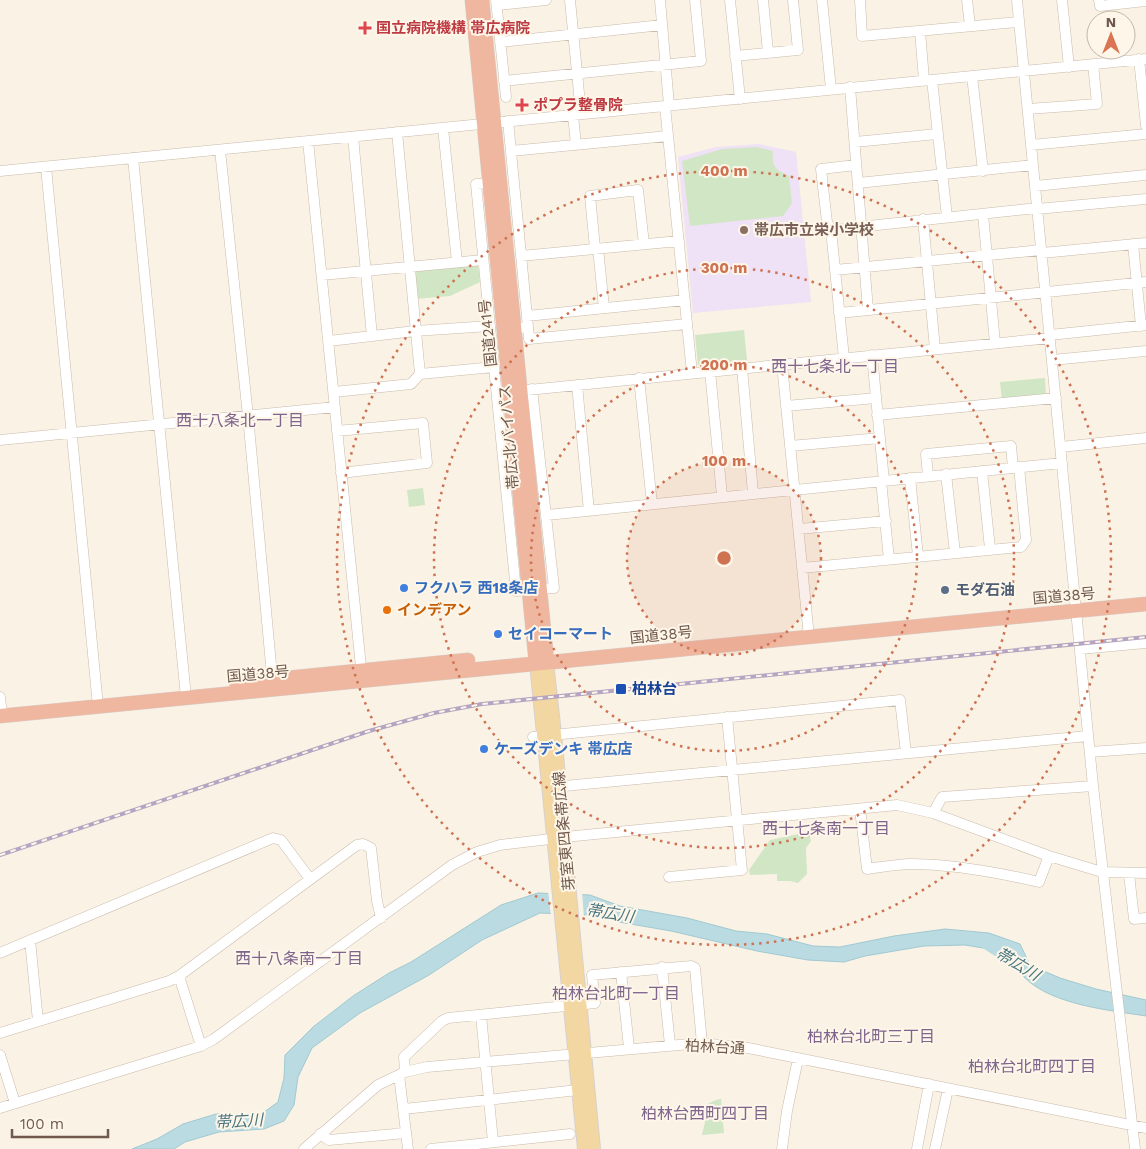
<svg xmlns="http://www.w3.org/2000/svg" width="1146" height="1149" font-family="'Work Sans','Noto Sans JP',sans-serif">
  <rect width="100%" height="100%" fill="#faf2e4"/>
  <path fill="#efe1f6" d="M759,144L796,152L811,302L693,313L678,157L716,147Z"/>
  <path fill="#d1e6c4" d="M757,147L773,151C772,167 774,169 789,176L792,203L783,216L690,226L682,161L722,149Z
    M478,264L480,282L450,296L415,299L413,269Z
    M744,330L747,360L698,365L695,335Z
    M1045,378L1046,396L1002,400L1000,382Z
    M423,488L425,505L409,507L407,490Z
    M808,832L811,841L806,848L807,874L798,883L790,881H777V874L750,875L749,870L770,840Z
    M721,1099L724,1133L702,1135L705,1122L701,1117C705,1105 709,1101 721,1099Z"/>
  <path fill="#badbe1" stroke="#a1c9d2" d="M538,893L590,895L620,906L687,918L736,931L767,934L813,946L840,947L894,936L945,929L989,933L1020,944L1030,965L1060,978L1096,989L1146,1000V1016C1108,1010 1053,1005 1025,978C1018,971 1012,960 1007,952L965,945L924,946L865,956L844,962L808,960L757,951L671,931L619,922L593,915L540,913L482,940L429,975L360,1013L312,1048L298,1077L294,1105L284,1121L264,1129L219,1132L185,1142L174,1149H132L157,1139L183,1124L216,1114L260,1115L278,1102L284,1078L285,1055L313,1027L353,996L389,973L411,962L501,905Z"/>
  <path fill="#faf2e4" d="M548,891L582,892L584,917L551,916Z"/>
  <g fill="none" stroke-linecap="round" stroke-linejoin="round">
    <path stroke="#badbe1" stroke-width="11" d="M985,943L1026,969"/>
    <defs>
      <path id="minor" d="M496,0L506,97
        M570,0L581,114
        M660,0L669,105
        M730,0L740,99
        M763,0L768,52
        M822,0L831,89
        M860,0L862,36L1019,22
        M967,0L970,26
        M1017,0L1093,786L1135,1149
        M1062,0L1069,67
        M1099,0L1100,6L1146,1
        M497,5L546,0
        M920,31L924,80
        M500,42L662,25
        M735,56L798,50L793,0
        M1139,59L1146,126
        M972,76L983,171
        M932,80L947,217
        M504,81L701,61L695,0
        M850,87L868,310
        M665,106L692,373
        M1028,109L1097,104L1093,64
        M573,115L576,145
        M508,121L528,327L515,328
        M443,128L457,262
        M397,132L420,374
        M353,137L372,336
        M308,141L362,677
        M855,142L937,134
        M1031,145L1146,134
        M220,150L248,416L273,686
        M511,151L668,136
        M133,158L186,697
        M46,167L98,706
        M0,171L1146,59
        M490,183L476,184L516,591L529,590
        M858,183L1033,165
        M1035,186L1146,175
        M1037,209L1146,199
        M983,214L995,343
        M923,219L935,349
        M831,230L1037,208
        M1133,244L1141,326
        M595,248L590,196L638,190L644,244
        M598,248L604,308
        M1042,253L1146,243
        M521,256L679,241
        M835,270L1041,250
        M322,275L483,260
        M839,313L1146,282
        M527,316L685,300
        M528,327L529,339L687,324
        M1050,335L1146,325
        M329,341L415,331L490,326
        M872,355L884,481
        M844,358L831,230L827,222L821,169L856,165
        M1052,360L1146,351
        M782,364L809,637
        M742,368L753,493
        M710,371L722,496
        M639,378L652,504
        M577,385L589,511
        M532,389L554,588L540,589
        M334,392L411,384L420,374L494,367
        M497,393L1050,338
        M786,406L876,398
        M877,415L1056,398
        M337,431L423,423L427,463L341,473
        M0,440L335,407
        M790,446L880,438
        M1061,447L1146,438
        M982,471L990,549
        M946,474L955,553
        M928,476L926,454L1011,446L1013,468
        M910,478L918,556
        M881,481L889,559
        M547,515L1062,463
        M799,529L886,521
        M802,568L1021,547L1026,540L1019,467
        M1080,649L1146,643
        M0,697L2,716
        M533,737L900,700L906,753
        M1090,752L1146,748
        M554,787L1088,736
        M860,809L867,869C880,867 895,865 909,864C953,864 996,872 1039,882L1049,856L1102,872L1146,873
        M933,813L1049,856
        M1129,874L1134,919L1146,918
        M669,877L742,870L727,717
        M30,940L38,1021
        M0,953L273,838L281,840L310,879
        M662,967L670,1045
        M621,972L629,1048
        M179,976L201,1046
        M481,1015L493,1142
        M0,1033L169,981L179,976L357,845L363,844L371,848L377,901L381,918
        M0,1055L15,1103
        M405,1072L404,1057L442,1021L448,1018L595,1003L592,975L691,966L695,968L702,1043
        M399,1075L408,1149
        M0,1108L201,1046L214,1039L452,865L477,852L500,845L575,836L897,805L933,813L942,797L1093,786
        M404,1109L578,1090
        M320,1134L329,1140L406,1133
        M304,1149L378,1085L405,1072L427,1067L702,1043L748,1048L1146,1128
        M431,1149L570,1134
        M782,1149L787,1111L798,1059
        M917,1149L929,1084
        M935,1149L948,1089"/>
      <path id="major" d="M547,662L555,734L594,1149
        M536,663L584,1149"/>
      <path id="highway" d="M472,0L536,663
        M482,0L547,662
        M236,683L468,660
        M0,716L1146,604"/>
    </defs>
    <use href="#minor" stroke="#cabaab" stroke-width="11"/>
    <use href="#major" stroke="#d7d1cd" stroke-width="14"/>
    <use href="#highway" stroke="#d7d1cd" stroke-width="15"/>
    <use href="#minor" stroke="#fff" stroke-width="10"/>
    <use href="#major" stroke="#f3d7a2" stroke-width="12"/>
    <use href="#highway" stroke="#efb6a0" stroke-width="14"/>
    <defs>
      <path id="rail" d="M0,855L369,731L434,713L482,704L1146,637"/>
    </defs>
    <use href="#rail" stroke="#b5a4c2" stroke-width="4"/>
    <use href="#rail" stroke="#fdf6e9" stroke-width="2" stroke-dasharray="5.5" stroke-linecap="butt"/>
  </g>
  <circle cx="724" cy="558" r="97" fill="#ce7252" fill-opacity=".12"/>
  <g fill="none" stroke="#ce7252" stroke-width="2.5" stroke-dasharray="2.5 5">
    <circle cx="724" cy="558" r="97"/>
    <circle cx="724" cy="558" r="193"/>
    <circle cx="724" cy="558" r="290"/>
    <circle cx="724" cy="558" r="387"/>
  </g>
  <g fill="#e0444e" stroke="#fdf6e9" stroke-width="2">
    <path d="M362.5 20.5h5v5h5v5h-5v5h-5v-5h-5v-5h5z"/>
    <path d="M519.5 97.5h5v5h5v5h-5v5h-5v-5h-5v-5h5z"/>
  </g>
  <circle fill="#8d6e63" stroke="#fdf6e9" stroke-width="2" cx="744" cy="230" r="5"/>
  <g fill="#3f7fe0" stroke="#fdf6e9" stroke-width="2">
    <circle cx="404" cy="588" r="5"/>
    <circle cx="498" cy="634" r="5"/>
    <circle cx="484" cy="749" r="5"/>
  </g>
  <circle fill="#5c6f8a" stroke="#fdf6e9" stroke-width="2" cx="945" cy="590" r="5"/>
  <circle fill="#e8710a" stroke="#fdf6e9" stroke-width="2" cx="387" cy="610" r="5"/>
  <rect fill="#1a4fb4" stroke="#fdf6e9" stroke-width="2" x="615" y="683" width="12" height="12" rx="2.5"/>
  <g text-anchor="middle" dominant-baseline="central" stroke-width="4" stroke-linejoin="round" paint-order="stroke">
    <g font-size="15" font-weight="bold" fill="#be3a42" stroke="#fdf6e9" text-anchor="start">
      <text x="376" y="28">国立病院機構 帯広病院</text>
      <text x="533" y="105">ポプラ整骨院</text>
    </g>
    <g font-size="15" font-weight="bold" fill="#785e54" stroke="#fdf6e9" text-anchor="start">
      <text x="754" y="230">帯広市立栄小学校</text>
    </g>
    <g font-size="15" fill="#70594c" stroke="#fdf6e9">
      <text transform="translate(488 333) rotate(-96)">国道241号</text>
      <text transform="translate(509 437) rotate(-95)">帯広北バイパス</text>
      <text transform="translate(1064 596) rotate(-5)">国道38号</text>
      <text transform="translate(661 635) rotate(-6)">国道38号</text>
      <text transform="translate(258 674) rotate(-5)">国道38号</text>
      <text transform="translate(564 831) rotate(-95)">芽室東四条帯広線</text>
      <text transform="translate(715 1047) rotate(3)">柏林台通</text>
    </g>
    <g font-size="15" font-weight="bold" fill="#366cbe" stroke="#fdf6e9" text-anchor="start">
      <text x="414" y="588">フクハラ 西18条店</text>
      <text x="508" y="634">セイコーマート</text>
      <text x="494" y="749">ケーズデンキ 帯広店</text>
    </g>
    <g font-size="15" font-weight="bold" fill="#4e5e75" stroke="#fdf6e9" text-anchor="start">
      <text x="955" y="590">モダ石油</text>
    </g>
    <g font-size="15" font-weight="bold" fill="#c56008" stroke="#fdf6e9" text-anchor="start">
      <text x="397" y="610">インデアン</text>
    </g>
    <g font-size="15" font-weight="bold" fill="#164399" stroke="#fdf6e9" text-anchor="start">
      <text x="632" y="689">柏林台</text>
    </g>
    <g font-size="16" fill="#7f648c" stroke="#fdf6e9">
      <text x="835" y="366">西十七条北一丁目</text>
      <text x="240" y="420">西十八条北一丁目</text>
      <text x="826" y="828">西十七条南一丁目</text>
      <text x="299" y="958">西十八条南一丁目</text>
      <text x="616" y="993">柏林台北町一丁目</text>
      <text x="871" y="1036">柏林台北町三丁目</text>
      <text x="1032" y="1066">柏林台北町四丁目</text>
      <text x="705" y="1113">柏林台西町四丁目</text>
    </g>
    <g font-size="16" font-style="italic" fill="#487681" stroke="#fdf6e9">
      <text transform="translate(610 913) rotate(9)">帯広川</text>
      <text transform="translate(1018 964) rotate(31)">帯広川</text>
      <text transform="translate(239 1121) rotate(-3)">帯広川</text>
    </g>
  </g>
  <circle cx="724" cy="558" r="8" fill="#ce7252" stroke="#fdf6e9" stroke-width="2.5"/>
  <g font-size="15" text-anchor="middle" font-weight="bold" fill="#ce7252" stroke="#fdf6e9" stroke-width="4" stroke-linejoin="round" paint-order="stroke">
    <text x="724" y="176">400 m</text>
    <text x="724" y="273">300 m</text>
    <text x="724" y="370">200 m</text>
    <text x="724" y="466">100 m</text>
  </g>
  <g transform="translate(1111 35)"><circle r="24" fill="#fdf6e9" stroke="#c5b7aa"/>
  <path d="M0-4L9 19L0 12L-9 19Z" fill="#d97553"/>
  <text y="-8" font-size="14" font-weight="bold" text-anchor="middle" fill="#70594c">N</text>
  </g>
  <path d="M12 1129v8h96v-8" fill="none" stroke="#70594c" stroke-width="2.5"/>
  <text x="20" y="1129" font-size="15" fill="#70594c" stroke="#fdf6e9" stroke-width="4" paint-order="stroke">100 m</text>
</svg>
